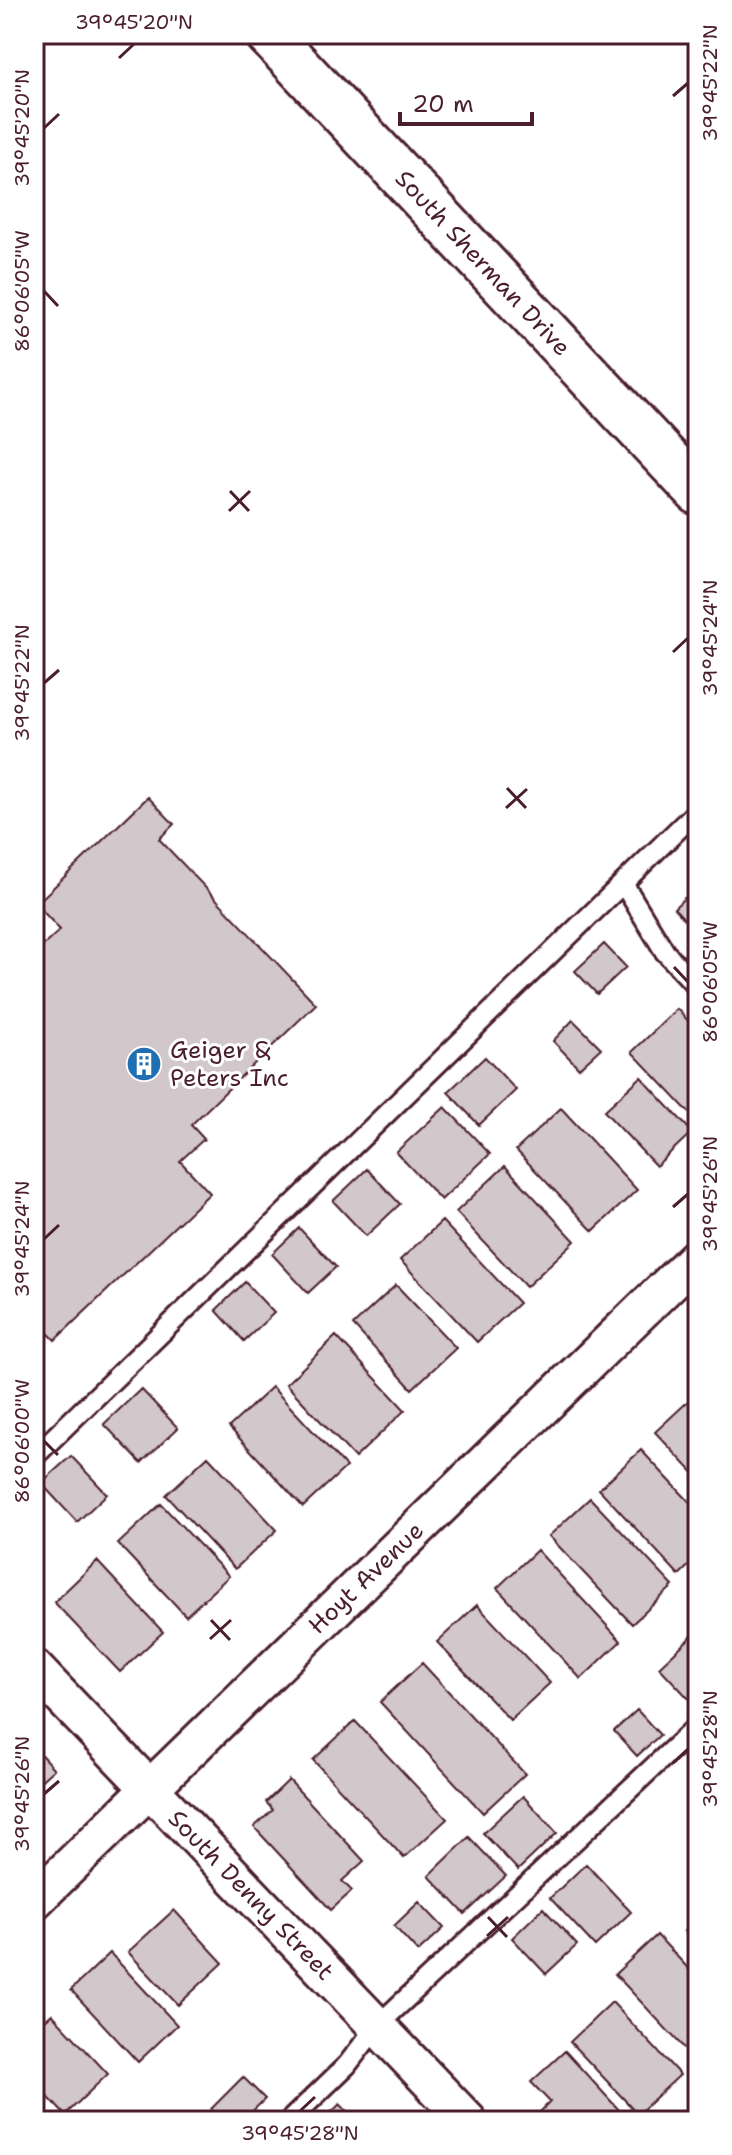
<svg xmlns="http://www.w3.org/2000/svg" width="732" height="2155" font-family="'Shantell Sans',sans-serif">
  <rect width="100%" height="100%" fill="#fff"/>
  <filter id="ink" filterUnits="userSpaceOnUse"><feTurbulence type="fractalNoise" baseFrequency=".0125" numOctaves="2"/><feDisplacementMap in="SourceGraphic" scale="16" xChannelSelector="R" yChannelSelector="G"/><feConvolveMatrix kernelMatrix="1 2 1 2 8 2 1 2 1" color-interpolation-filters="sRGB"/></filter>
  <g filter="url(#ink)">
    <path fill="#d2c7cb" stroke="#4a1f2b" stroke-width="2" d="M148,797L174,824L159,839L316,1004L191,1125L204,1139L180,1161L210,1193L55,1340L34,1319V954L60,930L36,904Z
      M698,885V934L674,908Z
      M604,944L626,967L597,994L575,971Z
      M677,1009L698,1031V1122L632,1052Z
      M573,1020L601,1048L579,1068L553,1041Z
      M485,1057L516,1090L479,1125L448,1092Z
      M641,1077L692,1132L656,1166L604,1111Z
      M445,1107L490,1154L441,1200L396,1152Z
      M561,1108L637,1190L593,1231L516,1150Z
      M505,1166L575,1241L526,1287L456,1212Z
      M367,1169L400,1204L366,1236L333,1201Z
      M442,1221L519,1303L477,1342L400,1260Z
      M299,1228L336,1267L308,1293L272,1254Z
      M245,1282L274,1313L244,1341L216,1310Z
      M396,1285L456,1348L412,1389L353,1325Z
      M336,1336L405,1410L355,1458L286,1384Z
      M272,1387L346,1467L303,1507L229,1427Z
      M141,1389L178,1428L141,1463L104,1424Z
      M698,1392V1478L655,1432Z
      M641,1450L698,1511V1557L679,1575L599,1489Z
      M71,1456L107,1494L77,1522L41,1483Z
      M208,1456L277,1530L235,1569L166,1495Z
      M590,1498L673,1586L632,1624L549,1536Z
      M161,1504L229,1576L186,1616L118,1544Z
      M537,1550L621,1641L581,1679L497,1588Z
      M97,1561L163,1632L120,1672L54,1602Z
      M477,1605L550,1683L510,1720L437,1642Z
      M693,1635L698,1640V1696L692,1702L659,1667Z
      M422,1663L525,1774L483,1813L380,1702Z
      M637,1710L660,1735L637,1756L614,1731Z
      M355,1721L447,1819L404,1858L313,1760Z
      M34,1747L54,1769L34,1787Z
      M289,1780L364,1861L342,1881L352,1891L331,1910L254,1827L273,1810L266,1802Z
      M523,1796L557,1833L518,1870L483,1833Z
      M469,1837L506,1876L465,1914L429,1876Z
      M586,1864L631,1912L595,1946L550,1898Z
      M419,1902L444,1928L418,1952L394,1926Z
      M543,1908L577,1945L546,1974L512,1938Z
      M174,1910L223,1963L178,2005L128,1952Z
      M698,1918V1946L684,1931Z
      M657,1935L698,1979L697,2062L615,1974Z
      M110,1953L177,2025L138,2062L71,1990Z
      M612,2002L680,2075L638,2114L570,2042Z
      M52,2014L108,2074L65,2115L34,2082V2030Z
      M565,2051L620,2111L609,2121H539L535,2117L550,2102L531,2082Z
      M243,2077L265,2099L242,2121H223L211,2109Z
      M340,2104L357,2121H322Z"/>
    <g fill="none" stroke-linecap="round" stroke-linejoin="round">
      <defs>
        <path id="service" d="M623,883L665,952L698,988
          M34,1457L698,810
          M289,2121L347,2065L377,2026L698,1725"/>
        <path id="minor" d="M34,1668L468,2121
          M34,1901L698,1256"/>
        <path id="secondary" d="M268,34L698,492"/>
      </defs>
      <use href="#service" stroke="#4a1f2b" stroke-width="24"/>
      <use href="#minor" stroke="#4a1f2b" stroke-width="42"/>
      <use href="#secondary" stroke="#4a1f2b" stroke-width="50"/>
      <use href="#service" stroke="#fff" stroke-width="18"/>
      <use href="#minor" stroke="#fff" stroke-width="36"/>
      <use href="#secondary" stroke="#fff" stroke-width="44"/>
    </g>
  </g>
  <path fill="none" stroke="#4a1f2b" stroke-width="3" d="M119,58L134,44M673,96L688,83M44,128L59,114M44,291L58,306M230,491L249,511M229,511L250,491M673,652L688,638M44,683L59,670M507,788L526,808M506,808L527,789M674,967L688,982M673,1207L688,1194M44,1239L59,1225M44,1441L58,1455M211,1620L230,1640M210,1639L231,1620M673,1763L688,1749M44,1794L59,1781M488,1917L507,1937M487,1936L508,1917M300,2111L315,2097"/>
  <defs>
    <symbol id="building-disc" viewBox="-11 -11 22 22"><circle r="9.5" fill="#1f6fb2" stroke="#fff"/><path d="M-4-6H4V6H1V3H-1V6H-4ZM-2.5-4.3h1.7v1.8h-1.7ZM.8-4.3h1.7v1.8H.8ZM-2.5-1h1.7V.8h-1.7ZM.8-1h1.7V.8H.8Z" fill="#fff"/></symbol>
  </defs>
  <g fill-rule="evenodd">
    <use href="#building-disc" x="124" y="1044" width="40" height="40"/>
  </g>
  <g text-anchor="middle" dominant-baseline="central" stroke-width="6" stroke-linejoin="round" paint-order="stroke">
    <g font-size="24" fill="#4a1f2b" stroke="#fff">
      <text transform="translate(483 263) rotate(47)">South Sherman Drive</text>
      <text transform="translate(366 1578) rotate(-44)">Hoyt Avenue</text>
      <text transform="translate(251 1895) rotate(46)">South Denny Street</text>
    </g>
    <g font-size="24" fill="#4a1f2b" stroke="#fff" text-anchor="start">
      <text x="170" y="1050">Geiger &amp;<tspan x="170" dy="28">Peters Inc</tspan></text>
    </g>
  </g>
  <rect width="732" height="2155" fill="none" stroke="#fff" stroke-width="88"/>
  <path d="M400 112v12h132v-12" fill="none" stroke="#4a1f2b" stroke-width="4"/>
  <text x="412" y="112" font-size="24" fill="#4a1f2b" stroke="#ffffff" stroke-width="6" paint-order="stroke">20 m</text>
  <rect x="44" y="44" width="644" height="2067" fill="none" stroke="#4a1f2b" stroke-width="3"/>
  <g font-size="20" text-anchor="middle" fill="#4a1f2b">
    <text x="134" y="29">39°45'20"N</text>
    <text transform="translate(710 83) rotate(-90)" y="7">39°45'22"N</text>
    <text transform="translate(22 128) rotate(-90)" y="7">39°45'20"N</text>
    <text transform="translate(22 291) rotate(-90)" y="7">86°06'05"W</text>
    <text transform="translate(710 638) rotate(-90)" y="7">39°45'24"N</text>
    <text transform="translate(22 683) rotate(-90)" y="7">39°45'22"N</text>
    <text transform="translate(710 982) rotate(-90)" y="7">86°06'05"W</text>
    <text transform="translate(710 1194) rotate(-90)" y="7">39°45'26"N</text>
    <text transform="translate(22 1239) rotate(-90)" y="7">39°45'24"N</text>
    <text transform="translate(22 1441) rotate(-90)" y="7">86°06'00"W</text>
    <text transform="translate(710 1749) rotate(-90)" y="7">39°45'28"N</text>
    <text transform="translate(22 1794) rotate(-90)" y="7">39°45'26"N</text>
    <text x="300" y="2140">39°45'28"N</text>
  </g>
</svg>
